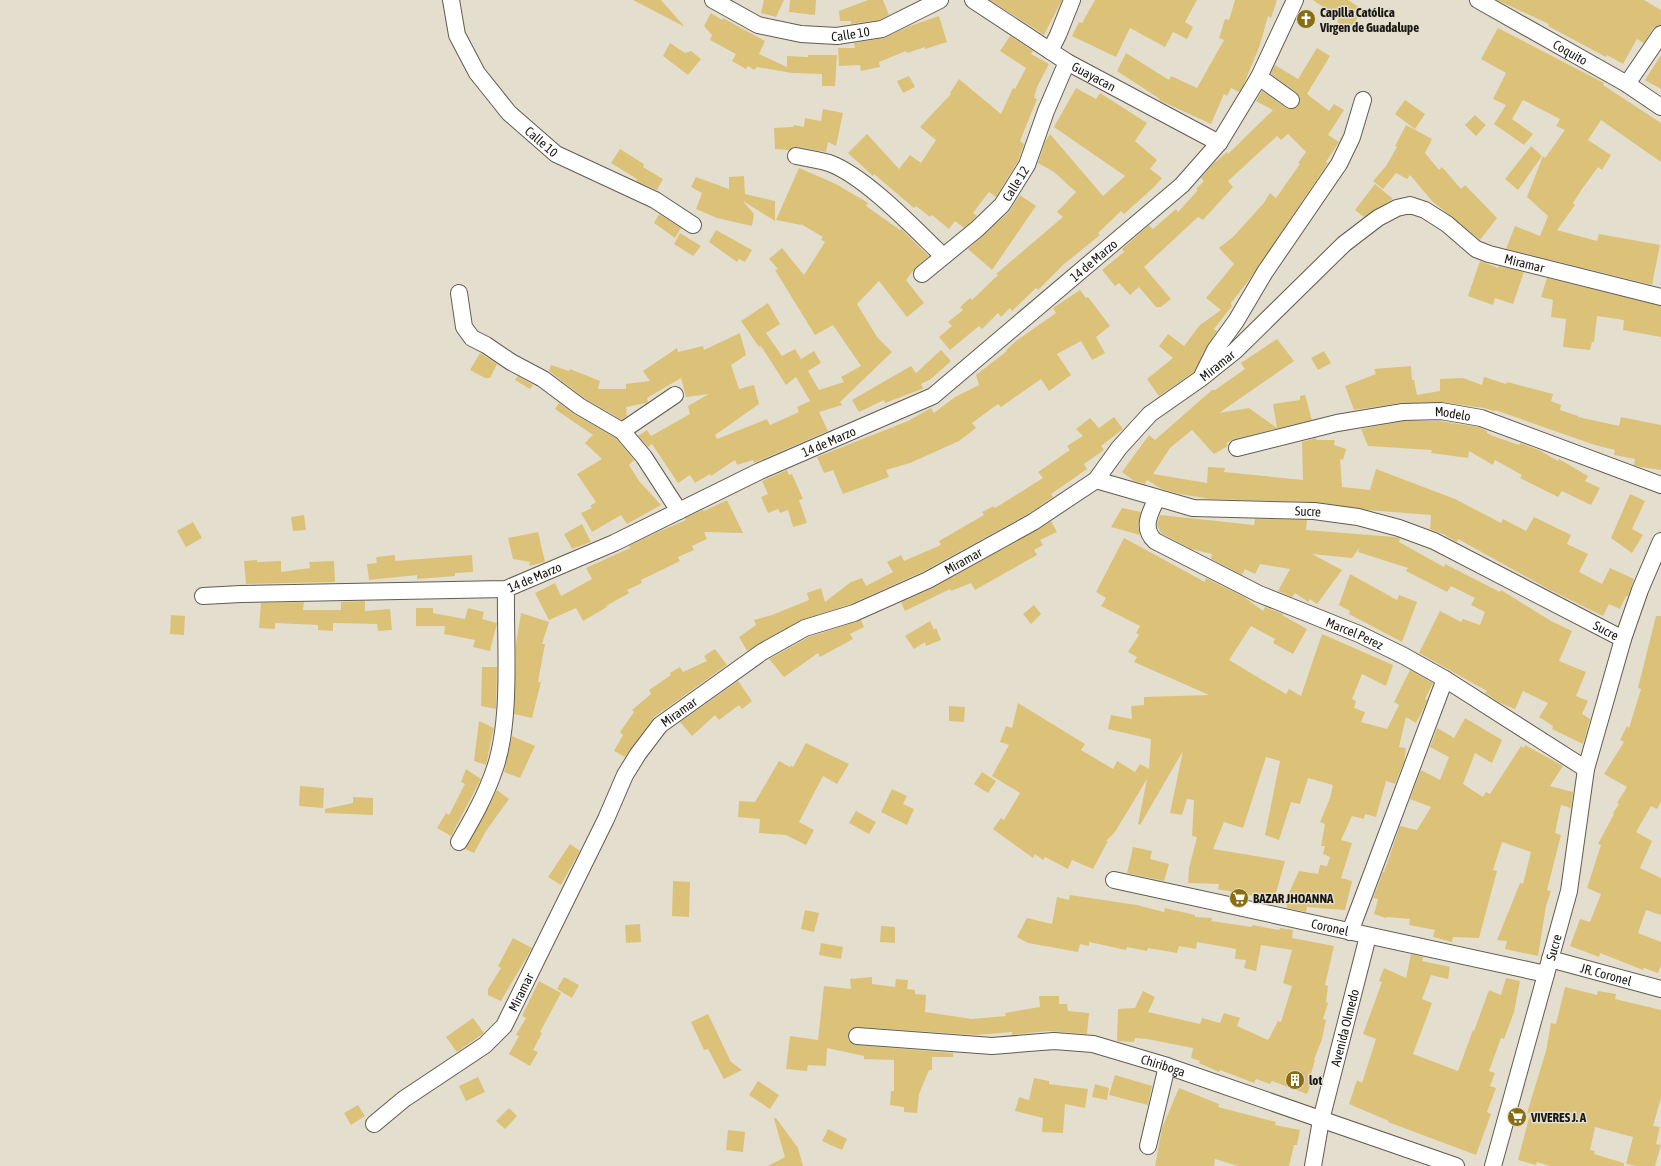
<svg xmlns="http://www.w3.org/2000/svg" width="1661" height="1166" font-family="'Asap Condensed',sans-serif">
  <rect width="100%" height="100%" fill="#e4decf"/>
  <path fill="#dcc279" d="M633,0H661L684,26H683Z
    M764,0H784L776,17L761,13Z
    M790,0H816L815,15L789,12Z
    M868,0H883L889,15L879,20L851,24V21H840L839,11Z
    M990,0H1062L1044,35Z
    M1095,0H1197L1185,22L1193,27L1187,39L1173,32L1165,47L1130,28L1116,57L1072,36L1079,22L1082,23Z
    M1235,0H1277L1271,18L1268,16L1260,45L1243,86L1239,92L1231,88L1227,96L1224,94L1211,124L1159,100L1160,99L1117,71L1126,53L1169,80L1171,76L1197,88L1224,40L1219,38L1225,19L1229,20Z
    M1313,0H1348L1363,10L1349,30L1337,22L1339,18Z
    M1497,0H1644L1661,10V25L1653,28L1644,43L1637,39L1623,64L1607,55L1606,57L1548,26L1549,24Z
    M711,13L722,20L723,18L765,41L759,54L787,67V56L808,57V55H837L835,86H822V74L792,73L757,67L754,70L748,66L746,69L732,61L736,54L710,40L712,35L704,26Z
    M939,16L947,42L925,49V47L907,53L906,51L879,62L880,67L861,71L860,65L839,66L838,48H855L854,43L884,38L910,26Z
    M1498,28L1604,83L1603,85L1661,123V162L1601,120L1588,140L1611,155L1602,170L1598,167L1582,189L1573,203L1575,205L1557,230L1597,241L1599,234L1660,245L1652,285L1506,249L1515,226L1540,236L1548,216L1527,197L1543,156L1545,158L1565,130L1556,126L1560,119L1523,100L1512,119L1533,134L1524,145L1494,124L1506,105L1493,99L1506,73L1481,59Z
    M1010,36L1033,51L1031,54L1049,64L1037,87L1034,98L1037,99L1020,141L1024,144L1018,161L996,197L989,192L973,213L977,216L971,222L964,228L955,221L949,229L932,215L930,217L916,206L914,208L874,174L873,176L848,153L867,134L899,169L910,155L921,163L936,140L920,127L951,94L950,93L959,79L1001,114L1013,88L1015,89L1026,68L1000,51Z
    M670,43L685,53L691,51L701,59L688,75L663,56Z
    M1317,48L1330,56L1307,94L1329,111L1334,104L1344,110L1328,135L1339,142L1326,162L1328,163L1249,280L1231,303L1232,306L1214,329L1217,331L1207,346L1194,372L1159,396L1147,379L1173,358L1159,346L1168,334L1184,346L1200,325L1221,310L1206,298L1234,264L1219,248L1233,237L1263,204L1270,193L1276,198L1300,164L1298,163L1306,152L1288,134L1281,140L1277,136L1228,181L1233,187L1203,220L1198,217L1144,267L1171,299L1161,307H1156L1139,287L1130,295L1119,283L1115,286L1102,270L1124,252L1122,249L1149,225L1153,229L1176,209L1178,212L1198,190L1196,189L1204,181L1201,178L1212,165L1227,152L1228,154L1273,110L1256,101L1262,91L1286,108L1290,109L1298,106L1300,101L1297,93L1271,74L1275,65L1298,79Z
    M1661,55V89L1645,80Z
    M909,76L915,87L903,93L897,81Z
    M1076,88L1096,99L1100,93L1147,123L1135,141L1157,160L1150,169L1162,178L1154,187L1124,214L1121,211L1098,233L1100,235L1063,265L1038,290L1036,288L1012,311L1010,308L1001,317L998,313L982,329L979,326L950,350L939,337L952,326L948,322L963,310L960,307L970,298L972,300L998,275L996,274L1063,217L1057,212L1076,192L1054,172L1038,163L1045,142L1050,134L1103,196L1125,176L1054,127Z
    M1405,100L1425,114L1415,129L1395,114Z
    M823,109L843,113L836,146L828,142L826,152L798,147L789,150L775,149L774,128L793,127L794,125L804,127L805,118L821,121Z
    M1475,115L1486,125L1476,136L1465,125Z
    M1406,125L1432,139L1425,153L1439,170L1442,167L1461,189L1465,185L1497,218L1480,240L1432,201L1410,175L1407,179L1396,173L1383,189L1373,181L1386,166L1397,147L1395,146Z
    M1531,146L1542,156L1518,190L1505,179Z
    M620,149L644,164L643,167L663,179L657,190L636,181L637,179L611,163Z
    M799,168L836,184L868,203L866,206L900,230L901,229L929,256L916,267L906,280L924,303L907,317L879,281L857,304L877,337L892,352L840,402L842,405L819,412L828,431L754,463L753,460L737,465L735,460L711,476L710,474L695,483L690,475L678,483L652,444L648,447L638,436L647,430L651,436L690,414L688,406L709,394L686,397L681,378L647,398L648,402L646,403L626,407L627,416L622,420L584,398L549,371L551,365L569,371L570,369L600,381L598,389H626V384L650,381L643,371L677,348L678,352L703,346L704,350L740,333L746,355L731,365L739,389L754,385L759,404L715,435L717,439L767,419L770,425L799,412L797,407L810,401L796,377L786,385L761,346L759,347L741,321L768,303L780,324L766,333L782,356L795,349L801,359L814,351L821,363L808,371L819,390L844,382L841,377L861,366L833,325L815,335L775,270L778,269L769,259L782,248L804,275L825,242L821,240L823,237L801,224V225L776,220Z
    M744,176L745,194L775,201V221L743,201L754,214L752,226L717,218L696,209L702,193L691,187L696,177L729,189V177Z
    M1375,184L1393,199L1364,217L1355,210Z
    M1020,195L1036,206L992,270L968,249L1009,212Z
    M659,214L681,228L675,238L654,223Z
    M716,230L752,250L745,262L739,259L737,262L709,242Z
    M680,233L701,246L693,256L674,244Z
    M1480,261L1498,268L1499,266L1524,272L1513,304L1495,298L1493,305L1468,296Z
    M1547,278L1661,306V337L1623,330L1624,320L1597,316L1594,342H1592L1590,350L1563,347L1566,319L1551,317L1553,300L1541,297Z
    M1080,290L1086,298L1088,297L1110,326L1096,337L1105,353L1092,360L1081,341L1057,354L1071,375L1049,391L1041,379L1001,407L998,404L972,423L976,428L959,441L910,463L886,470L889,477L843,494L833,470L824,473L817,457L908,421L931,408L934,413L955,397L979,385L976,375L1007,351L1006,350L1016,341L1056,313L1053,308Z
    M1277,339L1294,361L1219,413L1249,408L1277,428L1273,404L1300,400V396L1305,395L1312,420L1235,439L1226,443L1228,446L1214,454L1192,430L1170,448L1153,474L1207,483L1208,467L1225,468L1224,472L1303,480L1302,442L1316,438V440H1335L1334,445L1346,449L1343,460L1340,459L1342,487L1370,490L1376,469L1455,499L1501,523L1503,519L1526,531L1534,517L1571,535L1567,544L1588,554L1579,572L1602,584L1610,568L1634,579L1628,596H1626L1620,609L1609,604L1603,616L1550,590L1458,539L1457,542L1443,534L1430,529L1431,515L1367,510L1314,502L1210,499L1180,494L1162,489L1147,480L1145,484L1134,481L1122,472L1149,435L1155,440L1212,390H1215L1245,369L1241,363Z
    M941,350L951,361L931,379L921,384L923,388L922,389L885,403L884,400L859,412L852,400L911,366L916,373Z
    M1324,351L1331,363L1318,370L1311,358Z
    M480,353L497,364L490,378H485L470,370Z
    M1411,366L1412,380H1414L1417,395L1440,391V379L1463,378L1482,385L1484,377L1506,384L1507,382L1553,394L1551,401L1561,405L1560,410L1578,416V417L1619,426L1621,417L1661,425V470L1640,467L1634,465L1635,459L1614,455L1615,450L1595,445L1495,410L1494,411L1484,408L1441,402L1401,403L1354,410L1345,386L1376,374L1374,369Z
    M518,376L533,385L530,389L515,380Z
    M559,403L574,414L616,438L634,460L629,465L639,481L661,505L627,524L621,515L592,532L581,513L592,508L590,506L596,502L577,474L602,459L585,443L593,435L555,409Z
    M1114,417L1123,429L1101,446L1104,450L1084,464L1087,469L1051,494L1053,497L1028,514L924,571L851,604L801,620L747,651L739,637L756,625L754,620L772,615L809,600L807,593L821,588L825,602L851,582L862,578L866,586L893,572L887,562L901,555L904,561L941,545L939,541L984,515L982,512L994,506L995,508L1043,478L1038,472L1070,450L1067,446L1083,436L1076,429L1090,418L1099,428Z
    M1404,421H1440L1478,427L1487,431V433L1493,436L1519,445L1520,443L1539,450L1558,461L1559,459L1588,476L1585,481L1600,488L1591,505L1562,491L1558,497L1520,478L1522,475L1495,460L1493,465L1469,451L1468,458L1431,453L1432,450L1368,446L1361,429Z
    M787,470L789,475L792,474L803,499L799,500L807,523L793,527L788,510L780,513L778,509L768,513L761,497L768,494L762,481Z
    M1630,494L1645,501L1632,529L1643,535L1632,553L1611,538Z
    M727,500L743,533L704,532L707,539L692,546L694,550L678,557L680,561L641,580L642,583L627,590L629,593L606,606L607,607L583,621L576,608L549,620L535,593L555,583L561,596L592,579L586,568L630,548L629,546L658,532L686,520L685,518L703,510L704,511Z
    M1122,508L1141,512L1138,525L1140,535L1111,527Z
    M304,515L306,530L293,531L291,517Z
    M1160,515L1254,525L1255,519L1307,520L1306,530L1395,537L1400,538L1399,542L1444,567L1445,564L1500,592L1501,590L1551,621L1572,631L1559,661L1586,672L1576,696L1588,701L1582,714L1590,719L1583,744L1552,729L1553,726L1539,717L1548,703L1523,691L1515,709L1500,703L1485,693L1487,691L1419,653L1440,611L1461,622L1463,619L1480,625L1485,612L1471,605L1475,598L1451,586L1447,592L1406,571L1408,568L1358,552L1360,547L1352,558L1312,554L1342,570L1317,604L1310,599L1308,602L1295,593L1292,597L1278,591L1290,569L1260,564L1255,574L1245,569L1242,575L1211,559L1212,554L1191,549L1161,533L1157,525Z
    M1051,521L1057,532L1040,540L1043,545L1034,550L1037,555L975,590L971,583L951,591L950,589L905,611L901,602L933,588Z
    M193,522L202,538L186,547L177,531Z
    M582,524L591,542L572,549L564,534Z
    M538,532L545,562L529,566L530,562L513,559L508,538Z
    M1124,538L1205,582L1206,578L1244,597L1263,611L1265,607L1283,614L1282,615L1307,629L1293,654L1273,643L1275,639L1251,626L1229,660L1286,694L1289,689L1301,696L1322,634L1393,665L1386,686L1362,674L1352,699L1356,701L1354,708L1365,712L1361,722L1387,729L1399,705L1394,702L1410,670L1433,683L1425,699L1427,700L1424,708L1416,723L1406,717L1399,747L1406,748L1404,762L1395,784L1386,781L1376,817L1365,814L1364,819L1352,816L1341,840L1352,843L1341,878L1352,881L1345,910L1307,907L1306,912L1287,908V905L1284,904L1299,871L1318,874L1320,865L1327,866L1330,857L1323,854L1325,846H1321L1325,824L1320,822L1330,798L1333,785L1308,778L1300,804L1291,802L1279,840L1265,835L1280,761L1266,757L1243,828L1224,822L1213,849L1285,861L1274,900L1218,889L1219,884L1188,883L1189,868L1197,837L1192,836L1194,800L1187,799L1182,815L1170,813L1183,751L1140,825L1138,824L1147,779L1115,832L1106,841H1108L1093,869L1072,860L1068,869L1045,857L1043,860L1035,854L1033,858L993,829L1001,818L1004,820L1020,793L992,776L1009,745L1000,742L1006,726L1012,728L1018,703L1085,744L1081,750L1113,769L1117,761L1135,772L1140,764L1149,769L1151,739L1108,729L1111,715L1132,719L1131,706L1144,705V697L1209,695L1134,662L1137,657L1128,652L1139,635L1136,633L1140,626L1101,606L1106,598L1096,592Z
    M395,555V561L472,555L473,572L455,573V576L417,579V575L369,580L367,564L377,563L376,557Z
    M257,560V562L281,561V572L310,568L309,562L334,561L335,582L246,584L244,561Z
    M1350,574L1397,600L1399,595L1417,602L1402,642L1349,614L1350,611L1339,605Z
    M365,601V611L390,609L392,630L378,631L377,624L333,623V631L318,630V625L275,623V629L259,628L261,603L304,602L303,610H341V602Z
    M1034,605L1041,614L1031,624L1023,614Z
    M416,608H433V613L465,619L468,608L484,612L482,619L497,623L490,651L473,647L475,640L444,634L445,626H416Z
    M521,613L549,622L542,644H545L538,682H541L532,718L514,714L516,644Z
    M171,615L185,616L184,635L170,634Z
    M1656,616H1661V802L1657,809L1651,806L1636,832L1652,841L1640,868L1661,878V915L1646,910L1638,933L1661,942V965L1658,973L1644,968L1643,970L1600,953L1599,957L1570,946L1580,919L1590,922L1601,894L1587,888L1601,845L1598,844L1614,814L1613,813L1619,804L1617,803L1627,787L1604,774L1624,742L1620,740L1627,726L1629,728L1641,689L1638,688Z
    M861,620L864,627L850,634L853,639L820,657L818,653L784,677L769,659L809,637Z
    M930,621L934,630L936,628L941,640L926,646L925,642L914,649L905,636Z
    M715,649L727,665L654,717L625,757L614,751L623,735L620,732L634,712L632,710L651,694L649,690L671,675L670,673L680,667L683,672L707,661L704,656Z
    M482,667H497L496,709L481,706Z
    M738,681L752,701L742,709L739,705L719,720L715,715L692,736L680,722Z
    M949,706L965,707L964,722L949,721Z
    M1465,718L1502,740L1492,763L1475,753L1463,784L1483,797L1486,792L1490,794L1521,746L1524,748L1525,745L1563,766L1550,786L1573,792L1571,808L1561,805L1555,833L1561,835L1547,890L1551,891L1546,906L1538,956L1505,949L1507,941L1497,940L1520,883L1523,884L1531,852L1502,842L1493,870L1497,871L1479,938L1453,937L1452,942L1433,937L1435,930L1409,925L1410,919L1387,917L1386,918L1374,914L1378,899L1373,898L1383,872H1384L1400,826L1417,830L1431,807L1410,799L1421,770L1440,780L1449,757L1430,747L1436,731L1437,728L1454,738Z
    M479,721L494,728L486,765L474,761Z
    M512,736L535,746L520,778L504,772Z
    M806,743L849,764L837,784L823,776L799,822L814,830L806,845L786,835L759,833L760,819L738,817L739,801L755,802L779,761L790,767L791,765L793,767Z
    M466,769L481,779L451,836L437,828L446,813L449,815L465,784L461,782Z
    M982,772L996,781L988,793L974,784Z
    M300,786L324,788L323,808L299,806Z
    M892,789L907,796L903,804L914,809L907,825L881,812Z
    M497,790L509,799L486,831L474,853L465,849Z
    M353,797L373,798V815L325,813V809L353,803Z
    M856,811L876,822L869,834L849,823Z
    M570,844L580,851L561,885L548,877Z
    M1133,847L1152,851L1150,859L1169,864L1164,881L1127,873Z
    M673,881L690,882L689,917L672,916Z
    M1070,895L1137,905L1164,912L1165,908L1195,915V917L1212,918L1211,921L1252,927V925L1279,930L1280,928L1293,930L1292,938L1334,946L1325,985L1328,986L1326,1002L1328,1003L1323,1019L1326,1020L1322,1039L1314,1060H1315L1310,1077L1313,1078L1307,1094L1272,1081L1270,1084L1256,1079L1254,1083L1220,1070L1219,1072L1199,1063L1200,1061L1191,1058L1193,1048L1147,1039L1135,1038L1134,1042L1117,1041L1118,1009L1135,1008L1143,991L1155,997L1148,1012L1200,1024L1202,1018L1220,1023L1224,1013L1240,1018L1237,1026L1268,1040L1278,1021L1281,1022L1292,986L1283,983L1292,950L1261,945L1256,971L1244,968L1246,960L1235,959L1236,949L1197,942L1196,949L1179,946L1177,953L1148,948L1147,951L1127,947L1126,950L1089,942V946L1080,944L1078,952L1028,943L1017,937L1027,918L1052,924L1057,897L1069,900Z
    M805,910L819,913L814,932L801,929Z
    M640,924L641,942L626,943L625,925Z
    M881,926L895,927V943L880,942Z
    M513,938L532,948L501,1001L488,995V989L501,968L498,966Z
    M821,943L843,947L841,959L819,955Z
    M1411,954L1423,957L1422,961L1450,967L1448,979L1431,975L1422,999L1432,1003L1413,1054L1458,1071L1473,1030L1474,1031L1489,990L1501,995L1506,978L1520,981L1514,1012L1504,1039L1501,1038L1489,1071L1495,1073L1490,1086L1496,1088L1487,1112L1491,1114L1476,1155L1388,1122L1389,1121L1349,1104L1357,1080L1362,1083L1376,1039L1363,1034L1382,982L1379,981L1384,968L1406,978Z
    M564,977L579,985L572,998L557,989Z
    M872,977V984L895,987L896,979L908,980L907,989L915,990V994L926,995L925,1012L972,1019L1006,1016L1005,1013L1040,1007L1039,996H1059V1004H1067L1068,1011L1089,1013L1087,1034L1048,1031L1012,1035V1032L976,1035L858,1027L853,1028L849,1031L848,1040L856,1045L953,1053V1057H932V1070H929L919,1094L917,1113L904,1112V1107L890,1105L891,1091H894V1060L864,1059V1056L827,1048L826,1066L808,1065L807,1071L786,1069L790,1036L818,1040L824,986L851,989L850,979Z
    M539,981L561,993L540,1032L542,1033L533,1050L538,1052L530,1066L509,1054L519,1036L516,1035L526,1018L522,1016Z
    M1565,987L1597,995L1598,991L1616,994L1615,999L1661,1010V1098L1653,1126L1660,1127L1656,1144L1661,1145L1655,1166H1636L1626,1164L1633,1137L1595,1127L1590,1150L1595,1151L1594,1154L1624,1163V1166H1550L1537,1162L1536,1165L1518,1160L1530,1114L1527,1113L1546,1051L1551,1023L1556,1024Z
    M708,1014L731,1062L730,1061L742,1070L724,1079L708,1049L704,1050L691,1022Z
    M473,1018L484,1033L457,1052L446,1037Z
    M1115,1075L1152,1086L1148,1105L1109,1095Z
    M478,1077L485,1092L466,1101L459,1086Z
    M1034,1078L1049,1081V1084L1088,1089L1085,1108L1065,1104L1063,1133L1042,1132L1043,1118L1015,1111L1019,1097L1029,1100Z
    M758,1081L779,1095L770,1109L749,1095Z
    M1095,1084L1109,1088L1107,1100L1092,1097Z
    M1179,1088L1219,1104L1218,1107L1276,1122L1275,1125L1300,1130L1297,1145H1294L1289,1166H1238L1215,1159L1214,1166H1155L1162,1128Z
    M358,1105L365,1116L351,1125L344,1113Z
    M509,1108L517,1116L505,1129L496,1121Z
    M776,1118L798,1148L803,1166H768L785,1157L774,1119Z
    M828,1129L847,1139L842,1150L822,1141Z
    M728,1130L745,1132L743,1152L726,1150Z"/>
  <g fill="none" stroke-linecap="round" stroke-linejoin="round">
    <defs>
      <g id="minor">
        <path id="s1" d="M451,0L457,35L477,73L509,113L556,154L655,200L693,225"/>
        <path id="s2" d="M713,0L758,25L801,34L837,36L882,29L940,0"/>
        <path id="s3" d="M973,0L1067,62L1219,143"/>
        <path id="s4" d="M1478,0L1627,84L1661,107"/>
        <path d="M1050,51L1058,35L1072,0"/>
        <path d="M1259,77L1291,100"/>
        <path d="M1627,84L1661,34"/>
        <path d="M796,156C807,158 818,160 829,163C865,176 915,229 943,256"/>
        <path id="s5" d="M922,274L977,229L1002,205L1027,165L1046,111L1067,62"/>
        <path d="M459,293L464,327L472,338L486,345L511,362L543,379L579,406L622,431L644,457L679,511"/>
        <path d="M1203,374L1215,350L1236,321L1265,272L1339,164L1352,137L1363,100"/>
        <path d="M622,431L675,395"/>
        <path id="s6" d="M1237,448L1337,423L1403,412L1441,411L1481,418L1661,485"/>
        <path id="s7" d="M1096,480L1193,508L1314,511L1358,517L1399,528L1434,541L1623,639"/>
        <path id="s8" d="M1157,498C1150,513 1141,528 1155,541L1259,594L1359,634L1404,656L1445,679L1586,769"/>
        <path id="s9" d="M203,596L241,594L506,589L614,543L760,471L933,396L1182,185L1219,143L1259,77L1295,0"/>
        <path d="M459,842C473,818 486,795 495,768C512,718 505,643 506,589"/>
        <path id="s10" d="M1114,880L1546,974"/>
        <path d="M1350,932L1445,679"/>
        <path id="s11" d="M1550,959L1661,989"/>
        <path id="s12" d="M857,1036L992,1046L1054,1041L1093,1044L1167,1066L1456,1166"/>
        <path id="s13" d="M374,1124L404,1099L485,1045L504,1026L606,819L625,775L638,754L660,725L762,652L805,628L854,613L928,580L1033,522L1096,480L1119,448L1150,414L1200,379L1235,351L1344,244L1378,218L1397,208L1410,205L1425,210L1447,224L1476,249L1489,254L1661,297"/>
        <path d="M1148,1146L1167,1066"/>
        <path id="s14" d="M1313,1166L1321,1120L1368,936"/>
        <path id="s15" d="M1493,1166L1569,891L1586,769L1623,639L1640,590L1661,541"/>
      </g>
    </defs>
    <use href="#minor" stroke="#615c4f" stroke-width="18"/>
    <use href="#minor" stroke="#fff" stroke-width="16"/>
  </g>
  <defs>
    <symbol id="church-disc" viewBox="-11 -11 22 22"><circle r="9.5" fill="#896e0f" stroke="#e4decf"/><path d="M-1.2-6h2.4v3.5h3.3v2.4h-3.3V6h-2.4V-.1h-3.3v-2.4h3.3Z" fill="#fff"/></symbol>
    <symbol id="supermarket-disc" viewBox="-11 -11 22 22"><circle r="9.5" fill="#896e0f" stroke="#e4decf"/><path d="M-6-5.5h2.5l.6 2H6L4.5 2H-2.5L-4.4-4H-6ZM-1.5 3.2a1.3 1.3 0 1 0 .1 0ZM3 3.2a1.3 1.3 0 1 0 .1 0Z" fill="#fff"/></symbol>
    <symbol id="building-disc" viewBox="-11 -11 22 22"><circle r="9.5" fill="#896e0f" stroke="#e4decf"/><path d="M-4-6H4V6H1V3H-1V6H-4ZM-2.5-4.3h1.7v1.8h-1.7ZM.8-4.3h1.7v1.8H.8ZM-2.5-1h1.7V.8h-1.7ZM.8-1h1.7V.8H.8Z" fill="#fff"/></symbol>
  </defs>
  <g fill-rule="evenodd">
    <use href="#church-disc" x="1295" y="8" width="22" height="22"/>
    <use href="#supermarket-disc" x="1228" y="887" width="22" height="22"/>
    <use href="#building-disc" x="1284" y="1069" width="22" height="22"/>
    <use href="#supermarket-disc" x="1506" y="1106" width="22" height="22"/>
  </g>
  <g text-anchor="middle" dominant-baseline="central" stroke-width="3" stroke-linejoin="round" paint-order="stroke">
    <g font-size="13" font-weight="bold" fill="#191711" stroke="#e4decf" text-anchor="start">
      <text x="1320" y="12">Capilla Católica<tspan x="1320" dy="15">Virgen de Guadalupe</tspan></text>
      <text x="1253" y="898">BAZAR JHOANNA</text>
      <text x="1309" y="1080">lot</text>
      <text x="1531" y="1117">VIVERES J. A</text>
    </g>
    <g font-size="13" fill="#191711" stroke="#e4decf">
      <text stroke="none"><textPath href="#s2" startOffset="145">Calle 10</textPath></text>
      <text stroke="none"><textPath href="#s4" startOffset="106">Coquito</textPath></text>
      <text stroke="none"><textPath href="#s3" startOffset="143">Guayacan</textPath></text>
      <text stroke="none"><textPath href="#s1" startOffset="173">Calle 10</textPath></text>
      <text stroke="none"><textPath href="#s5" startOffset="131">Calle 12</textPath></text>
      <text stroke="none"><textPath href="#s9" startOffset="982">14 de Marzo</textPath></text>
      <text stroke="none"><textPath href="#s13" startOffset="1558">Miramar</textPath></text>
      <text stroke="none"><textPath href="#s13" startOffset="1174">Miramar</textPath></text>
      <text stroke="none"><textPath href="#s6" startOffset="220">Modelo</textPath></text>
      <text stroke="none"><textPath href="#s9" startOffset="658">14 de Marzo</textPath></text>
      <text stroke="none"><textPath href="#s7" startOffset="216">Sucre</textPath></text>
      <text stroke="none"><textPath href="#s13" startOffset="850">Miramar</textPath></text>
      <text stroke="none"><textPath href="#s9" startOffset="334">14 de Marzo</textPath></text>
      <text stroke="none"><textPath href="#s7" startOffset="540">Sucre</textPath></text>
      <text stroke="none"><textPath href="#s8" startOffset="267">Marcel Perez</textPath></text>
      <text stroke="none"><textPath href="#s13" startOffset="526">Miramar</textPath></text>
      <text stroke="none"><textPath href="#s10" startOffset="221">Coronel</textPath></text>
      <text stroke="none"><textPath href="#s15" startOffset="227">Sucre</textPath></text>
      <text stroke="none"><textPath href="#s11" startOffset="58">JR. Coronel</textPath></text>
      <text stroke="none"><textPath href="#s13" startOffset="201">Miramar</textPath></text>
      <text stroke="none"><textPath href="#s14" startOffset="142">Avenida Olmedo</textPath></text>
      <text stroke="none"><textPath href="#s12" startOffset="310">Chiriboga</textPath></text>
    </g>
  </g>
</svg>
